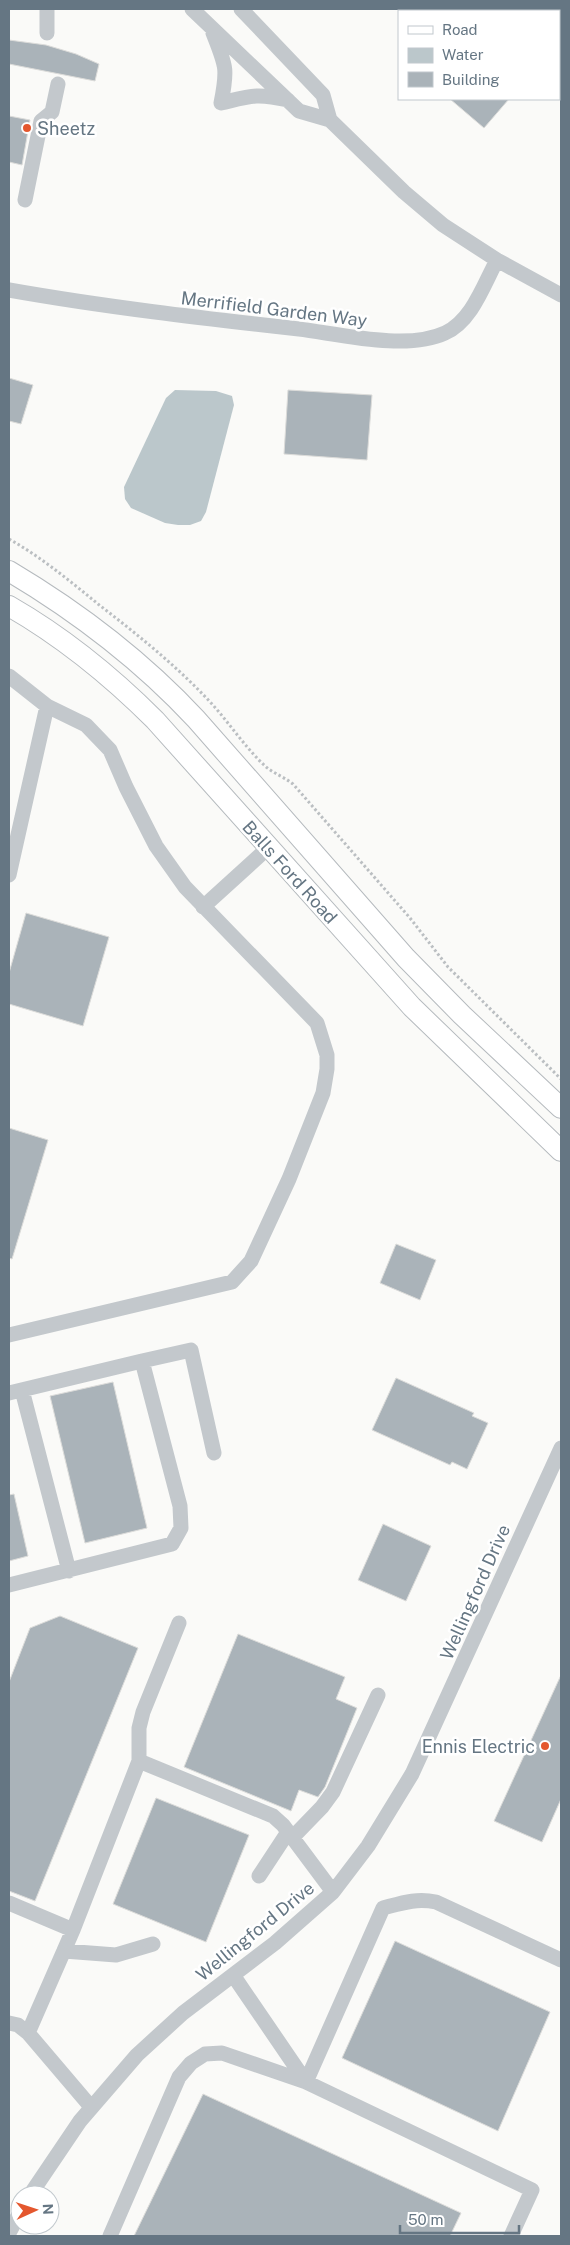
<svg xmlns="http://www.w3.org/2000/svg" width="570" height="2245" font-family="'Public Sans',sans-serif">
  <rect width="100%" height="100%" fill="#fafaf8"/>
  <path fill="#bbc7cb" d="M175,390L216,391L232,396L234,405L206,512L201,521L190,525H178L165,523L131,508L125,499L124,487L166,398Z"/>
  <path fill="#aab3b9" stroke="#dcdcda" d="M9,40L46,45L76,54L99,64L95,81L9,64Z
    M450,99H509L484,128Z
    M9,116L30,120L22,165L9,162Z
    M9,378L33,385L21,424L9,421Z
    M288,390L372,395L367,460L284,454Z
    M26,913L109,937L83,1026L9,1004V973Z
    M9,1128L48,1140L12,1259L9,1258Z
    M396,1244L436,1260L420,1300L380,1283Z
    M396,1378L474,1413L472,1416L488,1423L467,1469L452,1462L450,1465L372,1430Z
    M113,1382L147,1528L85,1543L50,1396Z
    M14,1494L28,1556L9,1561V1495Z
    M383,1524L431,1546L406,1601L358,1580Z
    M60,1616L138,1648L35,1901L9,1891V1682L30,1628Z
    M238,1634L345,1677L336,1699L357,1708L325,1787L318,1797L299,1790L291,1811L184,1767Z
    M561,1675V1799L542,1842L494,1821Z
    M156,1798L249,1835L206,1942L113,1904Z
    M395,1941L550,2012L498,2131L342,2058Z
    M203,2094L461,2213L450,2236H134Z"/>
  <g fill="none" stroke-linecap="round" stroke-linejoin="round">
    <defs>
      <path id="major" d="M9,571C78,612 141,660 196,719L406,958L462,1015L561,1108
        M9,606C63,637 110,675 155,720L412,1007L561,1151"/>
    </defs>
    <use href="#major" stroke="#b5babe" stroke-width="22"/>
    <path stroke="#bbbfc2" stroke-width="3" stroke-dasharray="2.5 2.5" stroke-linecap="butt" d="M9,539C41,557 70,581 98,604C138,635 178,667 212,704C230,724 245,747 264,765C272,773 283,776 293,784L410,918L448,967L561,1079"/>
    <path stroke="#c3c8cc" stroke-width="15" d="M47,9V33
      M192,9L299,111L330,120L404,192L443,225L497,260L561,295
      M241,9L323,95L330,120
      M213,33C226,66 228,68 221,103C251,96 256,93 288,100
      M25,200L41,121L52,112L58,84
      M9,290C105,307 201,318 299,329C339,334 407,351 445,333C472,321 484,284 497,260
      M9,676L47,706L9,875
      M203,907L269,847
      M9,1335L232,1282L251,1261L289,1179L323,1093L327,1069V1055L317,1023L185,887L156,846L126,787L110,750L86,725L47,706
      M22,1390L69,1571
      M9,1393L142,1361
      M9,1585L172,1544L181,1528L180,1506L142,1361L191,1350L214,1453
      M139,1761V1728L143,1712L179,1623
      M292,1838L322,1807L333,1792L378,1695
      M259,1876L288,1832
      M9,1903L73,1930
      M64,1951L116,1955L153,1944
      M233,1975L306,2082
      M9,2023L18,2025L28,2033
      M306,2082L383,1908C402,1903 416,1898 436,1902L561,1960
      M91,2107L28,2033L73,1930L139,1761L273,1816L283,1825L333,1892
      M30,2195L80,2121L137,2055L183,2013L275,1943L333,1892L368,1846L412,1774L561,1448
      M9,2233L20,2212
      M110,2236L179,2077L191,2063L205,2054L222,2053L306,2082L532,2190L511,2236"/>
    <use href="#major" stroke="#fff" stroke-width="20"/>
  </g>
  <g fill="#e4572e" stroke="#fff" stroke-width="2">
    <circle cx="27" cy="128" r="5"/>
    <circle cx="545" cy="1746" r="5"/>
  </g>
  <g text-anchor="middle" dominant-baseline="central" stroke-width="5" stroke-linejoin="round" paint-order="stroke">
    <g font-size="18" fill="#657683" stroke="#fff" text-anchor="start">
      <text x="37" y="128">Sheetz</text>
      <text x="535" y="1746" text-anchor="end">Ennis Electric</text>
    </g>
    <g font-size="18" fill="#657683" stroke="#fff">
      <text transform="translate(274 309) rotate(7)">Merrifield Garden Way</text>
      <text transform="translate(290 872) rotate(48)">Balls Ford Road</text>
      <text transform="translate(475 1592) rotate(-66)">Wellingford Drive</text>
      <text transform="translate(255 1931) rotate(-39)">Wellingford Drive</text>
    </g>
  </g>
  <rect width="570" height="2245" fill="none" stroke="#657683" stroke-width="20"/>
  <rect x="398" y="10" width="162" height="90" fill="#ffffff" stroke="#c1c8cd"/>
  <rect x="408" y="26" width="25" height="8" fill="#ffffff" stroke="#c1c8cd"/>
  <text x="442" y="35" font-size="15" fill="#657683">Road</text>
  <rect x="408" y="48" width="25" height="15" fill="#bbc7cb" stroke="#c1c8cd"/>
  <text x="442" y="60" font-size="15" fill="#657683">Water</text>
  <rect x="408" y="72" width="25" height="15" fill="#aab3b9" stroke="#c1c8cd"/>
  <text x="442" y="85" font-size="15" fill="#657683">Building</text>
  <g transform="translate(35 2210) rotate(87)"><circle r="24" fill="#ffffff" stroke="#c1c8cd"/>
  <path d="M0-4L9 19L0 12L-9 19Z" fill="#e4572e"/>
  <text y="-8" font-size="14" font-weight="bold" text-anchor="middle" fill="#657683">N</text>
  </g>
  <path d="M400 2225v8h119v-8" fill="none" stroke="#657683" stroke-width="2.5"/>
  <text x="408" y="2225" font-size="15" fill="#657683" stroke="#ffffff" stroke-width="4" paint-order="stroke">50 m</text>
</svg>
